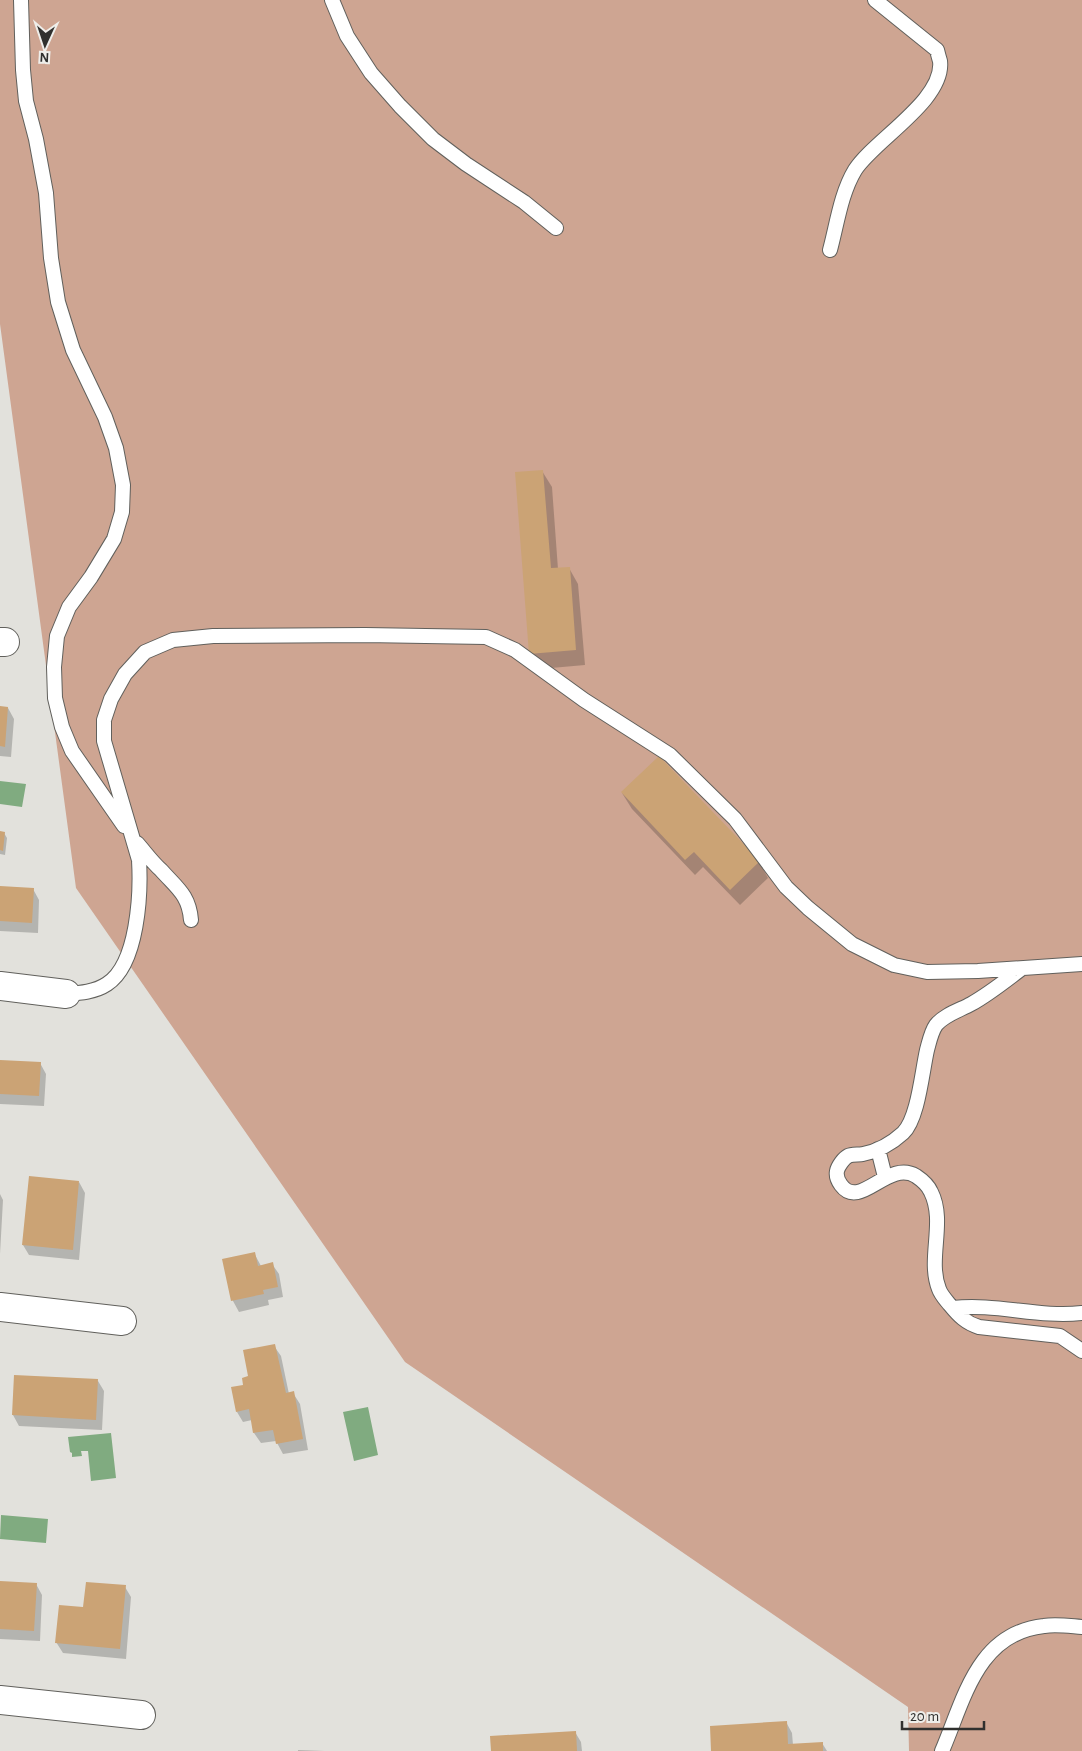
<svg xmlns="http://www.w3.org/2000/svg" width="1082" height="1751" font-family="'Alegreya Sans',sans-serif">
  <rect width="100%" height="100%" fill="#e2e1dc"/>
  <path fill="#cea592" d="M0,0H1082V1751H909L908,1707L405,1362L76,888L0,324Z"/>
  <path fill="#80ab80" d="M0,781L26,784L22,807L0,804Z
    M368,1407L378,1455L354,1461L343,1412Z
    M111,1433L116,1478L91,1481L88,1451H81L82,1456L72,1457V1453L70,1452L68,1437Z
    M1,1515L48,1519L46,1543L0,1539Z"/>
  <path fill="#0003" d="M542,471L552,487L558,569L569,568L578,584L585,665L540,669L530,653Z
    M0,708H8L14,719L11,757L0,756Z
    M622,793L759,862L768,878L740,905L703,867L695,875L632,809Z
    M0,832L4,833L7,838L5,855L0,854Z
    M0,887L33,889L39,900L38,933L0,931Z
    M0,1061L40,1063L46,1074L44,1106L0,1104Z
    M79,1182L85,1193L79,1260L29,1255L23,1245Z
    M0,1194L3,1200L0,1254Z
    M254,1253L261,1266L272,1264L279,1274L283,1297L268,1300L269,1305L239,1312L233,1301L224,1260Z
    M274,1346L281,1356L289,1394L293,1393L300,1404L308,1450L283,1454L276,1441L261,1443L254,1433L252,1420L243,1422L237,1412L244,1386Z
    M15,1376L98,1381L104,1391L102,1430L19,1426L13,1415Z
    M0,1582L36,1584L42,1595L40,1641L0,1639Z
    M125,1587L131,1597L126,1659L63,1653L56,1642L85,1608Z
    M786,1722L792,1733L793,1745L822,1743L827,1751H712Z
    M575,1732L581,1742L582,1751H492Z
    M298,1750L325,1751H298Z"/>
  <path fill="#cba375" d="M543,470L551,568L570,567L576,650L529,654L515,472Z
    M0,706L8,707L5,747L0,746Z
    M659,756L760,861L730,890L694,852L685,860L621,792Z
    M0,831L5,832L3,851L0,850Z
    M0,886L34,888L32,923L0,921Z
    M0,1060L41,1062L39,1096L0,1094Z
    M29,1176L79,1181L73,1250L22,1245Z
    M255,1252L258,1266L273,1262L278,1287L263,1290L264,1294L231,1301L222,1259Z
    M275,1344L286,1393L294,1391L303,1439L276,1444L273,1430L253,1433L249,1409L236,1412L231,1387L243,1385L242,1378L248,1376L243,1350Z
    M14,1375L98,1379L96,1420L12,1415Z
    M0,1581L37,1583L34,1631L0,1629Z
    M86,1582L126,1585L120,1649L55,1643L59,1605L83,1607Z
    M787,1721L788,1744L823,1742V1751H711L710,1726Z
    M576,1731L577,1751H491L490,1736Z"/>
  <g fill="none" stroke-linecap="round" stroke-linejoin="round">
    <defs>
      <path id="service" d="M21,0L23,70L26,101L36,139L46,193L51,258L58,302L73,350L105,417L116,448L123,485L122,512L114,539L91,577L69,607L57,636L54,667L55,698L62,727L72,751L124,826
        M332,0L347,36L371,73L400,106L433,139L466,164L524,202L556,228
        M830,250C837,224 841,193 855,170C874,140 945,100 940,61C939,58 938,54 937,50L875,0
        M137,843C145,852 152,862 161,870C177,888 189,895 191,920
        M1021,969C1005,981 989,994 971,1004C960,1010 944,1015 936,1025C931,1032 929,1043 927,1050C922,1072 918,1119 903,1133C891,1144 878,1151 863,1154C859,1155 852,1154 848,1156C844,1158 838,1166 837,1171C836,1176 838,1181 841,1185C860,1211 888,1159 916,1176C922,1180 928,1185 931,1192C946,1222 927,1259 939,1289C941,1295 946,1300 950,1305C959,1316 966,1323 979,1327L1060,1336L1082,1351
        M66,994C80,993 95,992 107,984C138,964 141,893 139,860L104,741V720L111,699L125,674L145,652L173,640L213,636L365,635L486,637L515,650L584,700L670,755L735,819L786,887L808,908L852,944L894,965L927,972L978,971L1082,964
        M878,1149L885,1177
        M953,1308C996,1303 1039,1318 1082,1313
        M942,1751C964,1700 977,1633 1044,1626C1056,1624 1069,1626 1082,1627"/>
      <path id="minor" d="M0,642H5
        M0,986L66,994
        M0,1307L122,1321
        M0,1700L141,1715"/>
    </defs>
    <use href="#service" stroke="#61605c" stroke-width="16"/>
    <use href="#minor" stroke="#61605c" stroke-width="30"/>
    <use href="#service" stroke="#fff" stroke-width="14"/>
    <use href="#minor" stroke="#fff" stroke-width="28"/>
  </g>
  <g transform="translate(45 45) rotate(183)" stroke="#efeeea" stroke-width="4" paint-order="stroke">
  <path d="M0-4L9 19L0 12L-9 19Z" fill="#30302e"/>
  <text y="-8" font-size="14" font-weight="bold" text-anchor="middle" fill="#30302e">N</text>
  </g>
  <path d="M902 1721v8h82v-8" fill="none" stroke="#30302e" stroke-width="2.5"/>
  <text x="910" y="1721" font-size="15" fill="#30302e" stroke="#efeeea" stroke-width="4" paint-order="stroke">20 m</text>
</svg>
